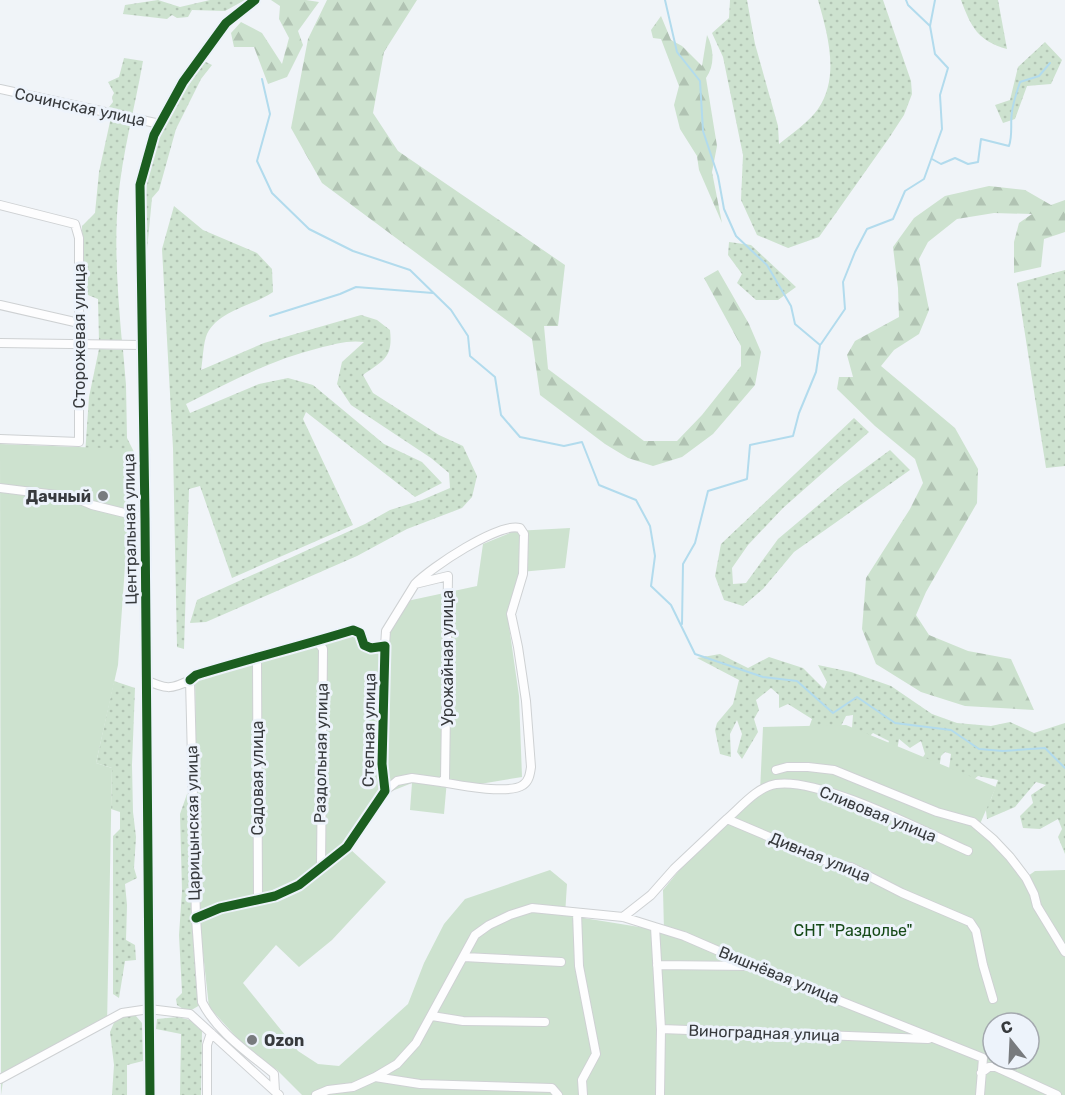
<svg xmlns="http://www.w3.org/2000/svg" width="1065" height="1095" font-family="Rubik,sans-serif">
  <defs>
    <pattern id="grass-dots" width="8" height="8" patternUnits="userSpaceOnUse" patternTransform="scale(1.5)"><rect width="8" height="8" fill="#cde2cf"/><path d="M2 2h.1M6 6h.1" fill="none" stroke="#b1c3b3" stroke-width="1.8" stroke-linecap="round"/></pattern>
    <pattern id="forest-firs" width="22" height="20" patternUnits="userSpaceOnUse" patternTransform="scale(1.5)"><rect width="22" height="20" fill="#cde2cf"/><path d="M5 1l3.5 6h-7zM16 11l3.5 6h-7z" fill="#b1c3b3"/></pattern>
  </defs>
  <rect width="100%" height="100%" fill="#f0f4f8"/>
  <path fill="url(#grass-dots)" d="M158,0L180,7L210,0H245L225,11L192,10L188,17L177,18L172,15L167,19L123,14L125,5Z
    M730,0H747L755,44L778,126L779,144C790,135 810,121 818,109C840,77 828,35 818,0H883L911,81L912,94L904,115L889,138L819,237L788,248L757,235L741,200L743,155L723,57L712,33L729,18Z
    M961,0H998L1007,49C978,41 971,27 961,0Z
    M1045,42L1062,60L1051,84L1027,86L1015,119L1003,123L995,105L1010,100L1018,67Z
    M124,58L143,61C135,107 122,154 118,201C114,248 118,296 122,343L99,342L98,299L83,293L82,226L95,213L99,172L113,108L109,107L113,102L112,97L114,93L108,82L119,77Z
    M204,61L212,65L201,79L176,129L159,190L152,198L147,250C147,219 142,183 153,153C164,120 186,90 204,61Z
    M174,206L203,230L257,253L272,269L273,292C253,306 219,310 207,334C203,343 203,360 201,370L264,343L361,315L377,320L390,330C393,358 384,360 363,375L373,393L439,435L463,446L477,476L472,497L462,508L407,529L357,556L206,622L190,623L197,600L365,524L390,510L422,500L450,488L449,473L431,458L351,405L337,384L342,362L364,342C348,340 335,344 319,348C271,360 229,382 186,404L190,413L259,384L288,378L313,385L384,444L422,462L442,483L415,497L306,412L303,419L353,525L232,578L200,486L189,489L184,649L177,647L173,448L162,249Z
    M729,242L751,245L796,287L778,300H756L737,283L742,274L728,255Z
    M1065,270V466L1046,468L1017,283Z
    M99,349L123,350L126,385L127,438L137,458L135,480L84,470L89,397Z
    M854,418L869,432L783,508L748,545L732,568L733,584L746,583L778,539L841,486L890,450L910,470L794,552L763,589L743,606L724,600L715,576L721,544Z
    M720,654L748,668L769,657L803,668L824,689L827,682L818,665L851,672L891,686L932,714L957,723L991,726L1010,722L1034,733L1065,723V854L1058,837L1062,829L1058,819L1040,829L1023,828L1020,816L1033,803L1031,795L1046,785L1036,782L1015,807L987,819L985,803L991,799L998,780L978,776L963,788L949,769L951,754L945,752L941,756L939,769L921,760L925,754L921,741L910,748L899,739L895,762L886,749L889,741L873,733L858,747L851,741L853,715L846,716L839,730L807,733L812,719L788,704L779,708V695L771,688L756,700L759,710L754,719L758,732L742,759L737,752L742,734L737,720L730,734L731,757L720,754L715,730L717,723L733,704L739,680L697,658Z
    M114,681L135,688L132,765L133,812L136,837L134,868L137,878L125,884L127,905L126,940L135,945L136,960L125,961L119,998L113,994V836L120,829V812L111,809L112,768L96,763Z
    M187,794L192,800L200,1005L188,1012L177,1005L176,999L182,993L179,935L182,891L180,814Z
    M120,1016H136L142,1023L143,1061L127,1065V1095H112L114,1065L110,1032L116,1018Z
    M178,1017L190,1020L202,1031L201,1095H180L181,1034L156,1029L157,1019Z"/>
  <path fill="url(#forest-firs)" d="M271,0H306L319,2L298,31L303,45L287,77L268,84L254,47H234L231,33L241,22L262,33L282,64L289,38L279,19L280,6Z
    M327,0H417L384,52L373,113L398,151L565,265L558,326H544L548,369L644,441H677L702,415L741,366V346L704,278L718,270L749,324L761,352L755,385L713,434L682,457L653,466L628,458L605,444L540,395L532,339L322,183L291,128L308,39Z
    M661,16L671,40L682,46L702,66L707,35C714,49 715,65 706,78L717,146L712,172L722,223L699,170L697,156L680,129L674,105L679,86L661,39L653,38L651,30Z
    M989,186L1025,190L1051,205L1065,200V232L1044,239L1041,267L1014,273V242L1019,223L1032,214L994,213L957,219L928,242L919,259L929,310L919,334L894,350L881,366L955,428L978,469L977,503L926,592L916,615L929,635L968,651L1011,659L1034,710L965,706L921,692L876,664L862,629L866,578L910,509L923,483L915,459L875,426L837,389L839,377H853L847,355L855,341L899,317L898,288L893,247L914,218L945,196Z"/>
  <path fill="#cde2cf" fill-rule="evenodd" d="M0,444L130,449L129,510L118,665L96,763L112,768L107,1026L3,1081L1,1095Z
    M570,528L565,568L520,572L510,606L509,626L519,696L522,777L480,784L447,780L444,814L410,810L412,783L387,793L350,849L386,882L332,940L299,967L276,945L243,983L298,1051L318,1064L339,1066L408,1004L424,963L444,924L465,899L550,870L567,884L565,915L664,931L663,890L687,861L760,792L763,727L846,725L996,787L980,824L1028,876L1035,871L1065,870V1095H302L277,1070L248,1050L209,1007L198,908L195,675L356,632L364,651L387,646L389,627L407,601L477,586L483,544L515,531ZM993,1023H1029V1059H993Z"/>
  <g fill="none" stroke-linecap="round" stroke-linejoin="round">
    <path stroke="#b2dbed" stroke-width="2" d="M665,0L677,52L700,81L703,131L718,176L724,209L736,236L767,265L791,306L795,324L820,345L816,372L799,413L793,436L750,445L747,479L708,491L695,543L683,564L682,624
      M930,26L935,0
      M262,79L270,114L257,161L272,193L309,229L353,251L410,270L451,310L468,336L470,356L495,377L501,415L520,437L564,446L582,442L599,485L636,500L650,526L655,556L651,586L671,605L695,654L763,677L797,681L833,713L857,697L895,723L951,730L979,749L1003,751L1045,748L1065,768
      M932,159L941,164L955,158L968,164L978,162L981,139L1009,146C1013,134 1010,124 1012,112C1013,102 1017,92 1020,82L1039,76L1050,63
      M270,316L340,294L356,287L433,293
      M821,344L845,309L843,282L855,252L867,229L893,219L905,191L924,179L942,129L940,95L948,68L935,54L930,26L908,5L906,0"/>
    <defs>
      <path id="minor" d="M0,89L160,124
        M0,205L75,224L79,238V442L0,439
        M0,305L79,323
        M0,343L142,345
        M0,488L73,497L92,505L145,518
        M415,584C430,568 499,522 520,528L524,534L523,574L511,614L518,647L526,701L531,767C530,774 529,781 523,785C509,795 458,785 441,782
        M317,641L323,649L321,868
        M385,646L386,631L415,584L448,576L445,779L441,782L412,778L397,781L385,791
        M257,656L258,900
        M146,680C165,689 171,690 190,680L196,918L202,1002C217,1032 249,1053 274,1074L275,1091
        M190,680L196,675C248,659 301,646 353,630L360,633L364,645L371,648L385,646L382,764L385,791L347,847L299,885L275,896L220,908L196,918
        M776,770L787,767H808L834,770L937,812L973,822L993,839L1010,857L1026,878L1034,894L1037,906L1065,952
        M727,819C741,807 757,787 776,784C820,777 925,832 968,851
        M577,913L579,966L596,1054L582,1080L583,1095
        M623,917L651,895L674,869L727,819L838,866L851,867L902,893L970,922L976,931L983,965L993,999
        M464,957L561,962
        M657,965L750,966
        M432,1016L463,1021L545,1022
        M661,1029L655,927L684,936L765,971L983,1058L980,1095
        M981,1073L989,1067H996L1057,1095
        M375,1077L397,1064L416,1043L475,935L489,925L510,915L532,908L623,917L655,927
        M0,1079L122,1013L149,1009L190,1014L279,1095
        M207,1095V1045L211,1033
        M316,1095L328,1090L353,1087L375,1077L420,1084L552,1088L558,1095
        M660,1095L661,1029L928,1039"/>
      <path id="tertiary" d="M150,1095L145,518L140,185L154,135L183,82L226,23L255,0"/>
    </defs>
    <use href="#minor" stroke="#ced1d3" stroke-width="10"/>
    <use href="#tertiary" stroke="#ced1d3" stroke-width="12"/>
    <use href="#minor" stroke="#fdfdfe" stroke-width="8"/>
    <use href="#tertiary" stroke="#fdfdfe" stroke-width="9"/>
    <defs>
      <path id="cycleway" d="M190,680L196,675C248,659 301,646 353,630L360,633L364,645L371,648L385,646L382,764L385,791L347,847L299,885L275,896L220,908L196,918
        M150,1095L145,518L140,185L154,135L183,82L226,23L255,0"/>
    </defs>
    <use href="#cycleway" stroke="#edf3fb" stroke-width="13"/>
    <use href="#cycleway" stroke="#1b5e20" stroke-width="9"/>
  </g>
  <g fill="#787b7e" stroke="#edf3fb" stroke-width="2">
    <circle cx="103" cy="496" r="6"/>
    <circle cx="252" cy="1040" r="6"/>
  </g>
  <g text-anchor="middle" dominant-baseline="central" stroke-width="6" stroke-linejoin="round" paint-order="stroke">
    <g font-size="16" fill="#373a3d" stroke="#edf3fb">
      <text transform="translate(80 107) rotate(12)">Сочинская улица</text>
      <text transform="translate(79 336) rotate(-90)">Сторожевая улица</text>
      <text transform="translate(130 529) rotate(-91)">Центральная улица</text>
      <text transform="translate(447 658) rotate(-90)">Урожайная улица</text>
      <text transform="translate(369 730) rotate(-89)">Степная улица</text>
      <text transform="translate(321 753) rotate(-89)">Раздольная улица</text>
      <text transform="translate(257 778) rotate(-90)">Садовая улица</text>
      <text transform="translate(878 814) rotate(22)">Сливовая улица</text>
      <text transform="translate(193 823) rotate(-91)">Царицынская улица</text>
      <text transform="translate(820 857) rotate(22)">Дивная улица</text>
      <text transform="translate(779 975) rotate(22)">Вишнёвая улица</text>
      <text transform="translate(764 1033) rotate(2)">Виноградная улица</text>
    </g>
    <g font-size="16" font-weight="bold" fill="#373a3d" stroke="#edf3fb" text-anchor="end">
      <text x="91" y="496">Дачный</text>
      <text x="264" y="1040" text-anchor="start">Ozon</text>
    </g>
    <g font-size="16" fill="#154917" stroke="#edf3fb">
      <text x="853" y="930">СНТ "Раздолье"</text>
    </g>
  </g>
  <g transform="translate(1011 1041) rotate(342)"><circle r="28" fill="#edf3fb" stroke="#a4a9af" stroke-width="1.5"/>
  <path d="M0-4.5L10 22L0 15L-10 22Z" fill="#787b7e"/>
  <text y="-9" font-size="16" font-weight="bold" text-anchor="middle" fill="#373a3d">С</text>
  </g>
</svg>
